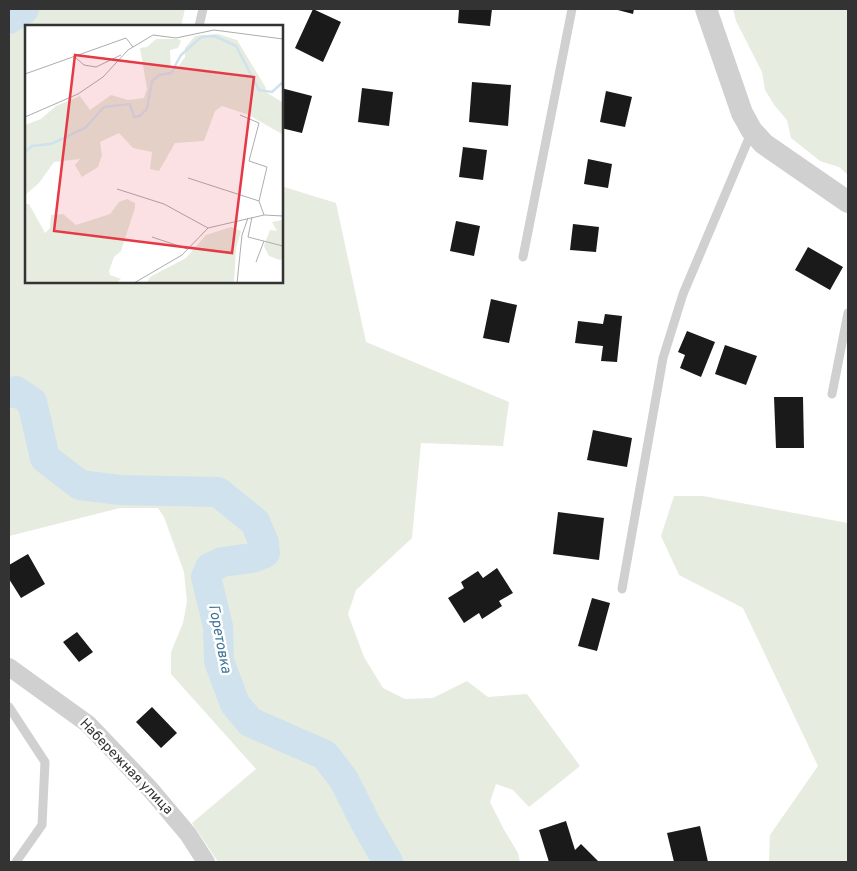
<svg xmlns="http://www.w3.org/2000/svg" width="857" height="871" font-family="Overpass,sans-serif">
  <rect width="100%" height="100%" fill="#fff"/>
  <path fill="#e6ecdf" d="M9,9H185L181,26H26V281H281V186L336,203L366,342L509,402L503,446L421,443L412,538L356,590L348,614L364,657L383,688L405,699L433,698L467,681L488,697L527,694L580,766L529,807L513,790L496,784L490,802L503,828L518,853L520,862H218L192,823L256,769L171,674V652L183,623L187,602L184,572L164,517L158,508H120L9,536V409L21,402L9,386Z
    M733,9H848V175L839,167L820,161L791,138L787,120L775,106L765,90L762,72L736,21Z
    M674,496H703L848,523V862H769L770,835L818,766L743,608L679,575L661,536Z"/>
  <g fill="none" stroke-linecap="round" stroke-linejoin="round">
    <path stroke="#cfe2ee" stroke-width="30" d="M9,19L24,9
      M9,393L16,391L32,402L45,458L80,485L120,490L218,492L255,522L264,543L265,553L252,558L222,562L210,568L206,577L218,626L219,661L235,704L250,722L325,755L344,780L365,822L388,862"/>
  </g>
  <path fill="#1a1a1a" d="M313,9L341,22L323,62L295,48Z
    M459,9H492L490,26L458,23Z
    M614,9H634L633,14Z
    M472,82L511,85L508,126L469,122Z
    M281,88L312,96L302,133L281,128Z
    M362,88L393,92L389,126L358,122Z
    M606,91L632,97L625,127L600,122Z
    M463,147L487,150L483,180L459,177Z
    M588,159L612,164L608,188L584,184Z
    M456,221L480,226L474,256L450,251Z
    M573,224L599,227L596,252L570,250Z
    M808,247L843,267L830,290L795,270Z
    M491,299L517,305L509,343L483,338Z
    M605,314L622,316L617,362L601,361L603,346L575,343L578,321L603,324Z
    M687,331L715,342L701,377L680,368L685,355L678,352Z
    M725,345L757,356L746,385L715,374Z
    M774,397H803L804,448H776Z
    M593,430L632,438L627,467L587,460Z
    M558,512L604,518L599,560L553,554Z
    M28,554L45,584L21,598L9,579V565Z
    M497,568L513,593L499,601L502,606L482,619L479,613L464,623L448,598L464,588L461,582L478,571L483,578Z
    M592,598L610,603L597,651L578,646Z
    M77,632L93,652L79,662L63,642Z
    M152,707L177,733L161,748L136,722Z
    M566,821L575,850L581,844L599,862H549L539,830Z
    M700,826L708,862H674L667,833Z"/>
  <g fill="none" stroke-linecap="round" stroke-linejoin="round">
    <path stroke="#d0d0d0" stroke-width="9" d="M199,26L203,9
      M523,257L572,9
      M832,394L848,313
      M622,589L663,358L683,294L752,131
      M9,707L45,762L42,825L16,862"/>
    <path stroke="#d0d0d0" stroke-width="18" d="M9,667L88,724L150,789L188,834L206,862"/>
    <path stroke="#d0d0d0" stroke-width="22" d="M706,9L742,113L752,131L764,144L848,202"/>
  </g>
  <g text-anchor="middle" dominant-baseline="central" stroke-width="5" stroke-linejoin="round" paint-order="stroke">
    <g font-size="14" fill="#333" stroke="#fff">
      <text transform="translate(126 767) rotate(46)">Набережная улица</text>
    </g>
    <g font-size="15" font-style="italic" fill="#3f7597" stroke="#fff">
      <text transform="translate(219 639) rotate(79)">Горетовка</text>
    </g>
  </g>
  <g transform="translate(25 25)">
    <rect width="258" height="258" fill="#fff"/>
    <path d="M193,9L212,15L241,63L239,66L257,77V109L224,90L197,81L190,86L179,116L150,118L134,146L125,144L127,127L108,123L94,108L75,117L77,130L73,142L57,152L50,140L55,134L29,137L14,158L0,170V100L16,94L31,81L55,71L65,85L86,70L103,75L119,73L122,64L115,23L122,22L131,14H153L156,16L153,23L145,25L146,46L153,42L160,32V23L170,11ZM102,174L110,178V183L96,226L89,232L84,246L85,250L96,254L91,258L0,257V179H4L20,208L25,203L26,190L38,189L51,200L85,189L94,177ZM257,195V234L255,235L244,231L239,221L245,205L252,206L247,197ZM206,202L216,206L211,223L209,257L122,258L125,252L161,233L181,210Z" fill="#e6ecdf"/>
    <path fill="none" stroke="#cfe2ee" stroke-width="2.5" d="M0,127L7,121L26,119L60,103L79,82L105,79L109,92L115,91L122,84L127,56L134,50L146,48L156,30L176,12L190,11L211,21L234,65L247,67L258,57"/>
    <path fill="none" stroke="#adadad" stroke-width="1" d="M51,33L59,40L71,42L96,30M0,49L101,13L108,22M215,90L234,98L224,136L242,142L234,176M0,92L53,69L78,52L103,25L128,10L151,13L189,5L258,14M163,153L234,176L239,190M92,164L139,179L183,203M227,192L223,212L258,221M127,212L163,224M231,237L239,216M109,258L157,230L183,203L239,190L258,191M212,258L217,210L223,193"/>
    <path fill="#e63946" fill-opacity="0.15" stroke="#e63946" stroke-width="2.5" d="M50,30L229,52L207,228L29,206Z"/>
    <rect width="258" height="258" fill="none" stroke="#333" stroke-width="2.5"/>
  </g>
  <rect width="857" height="871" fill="none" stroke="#333333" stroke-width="20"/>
</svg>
